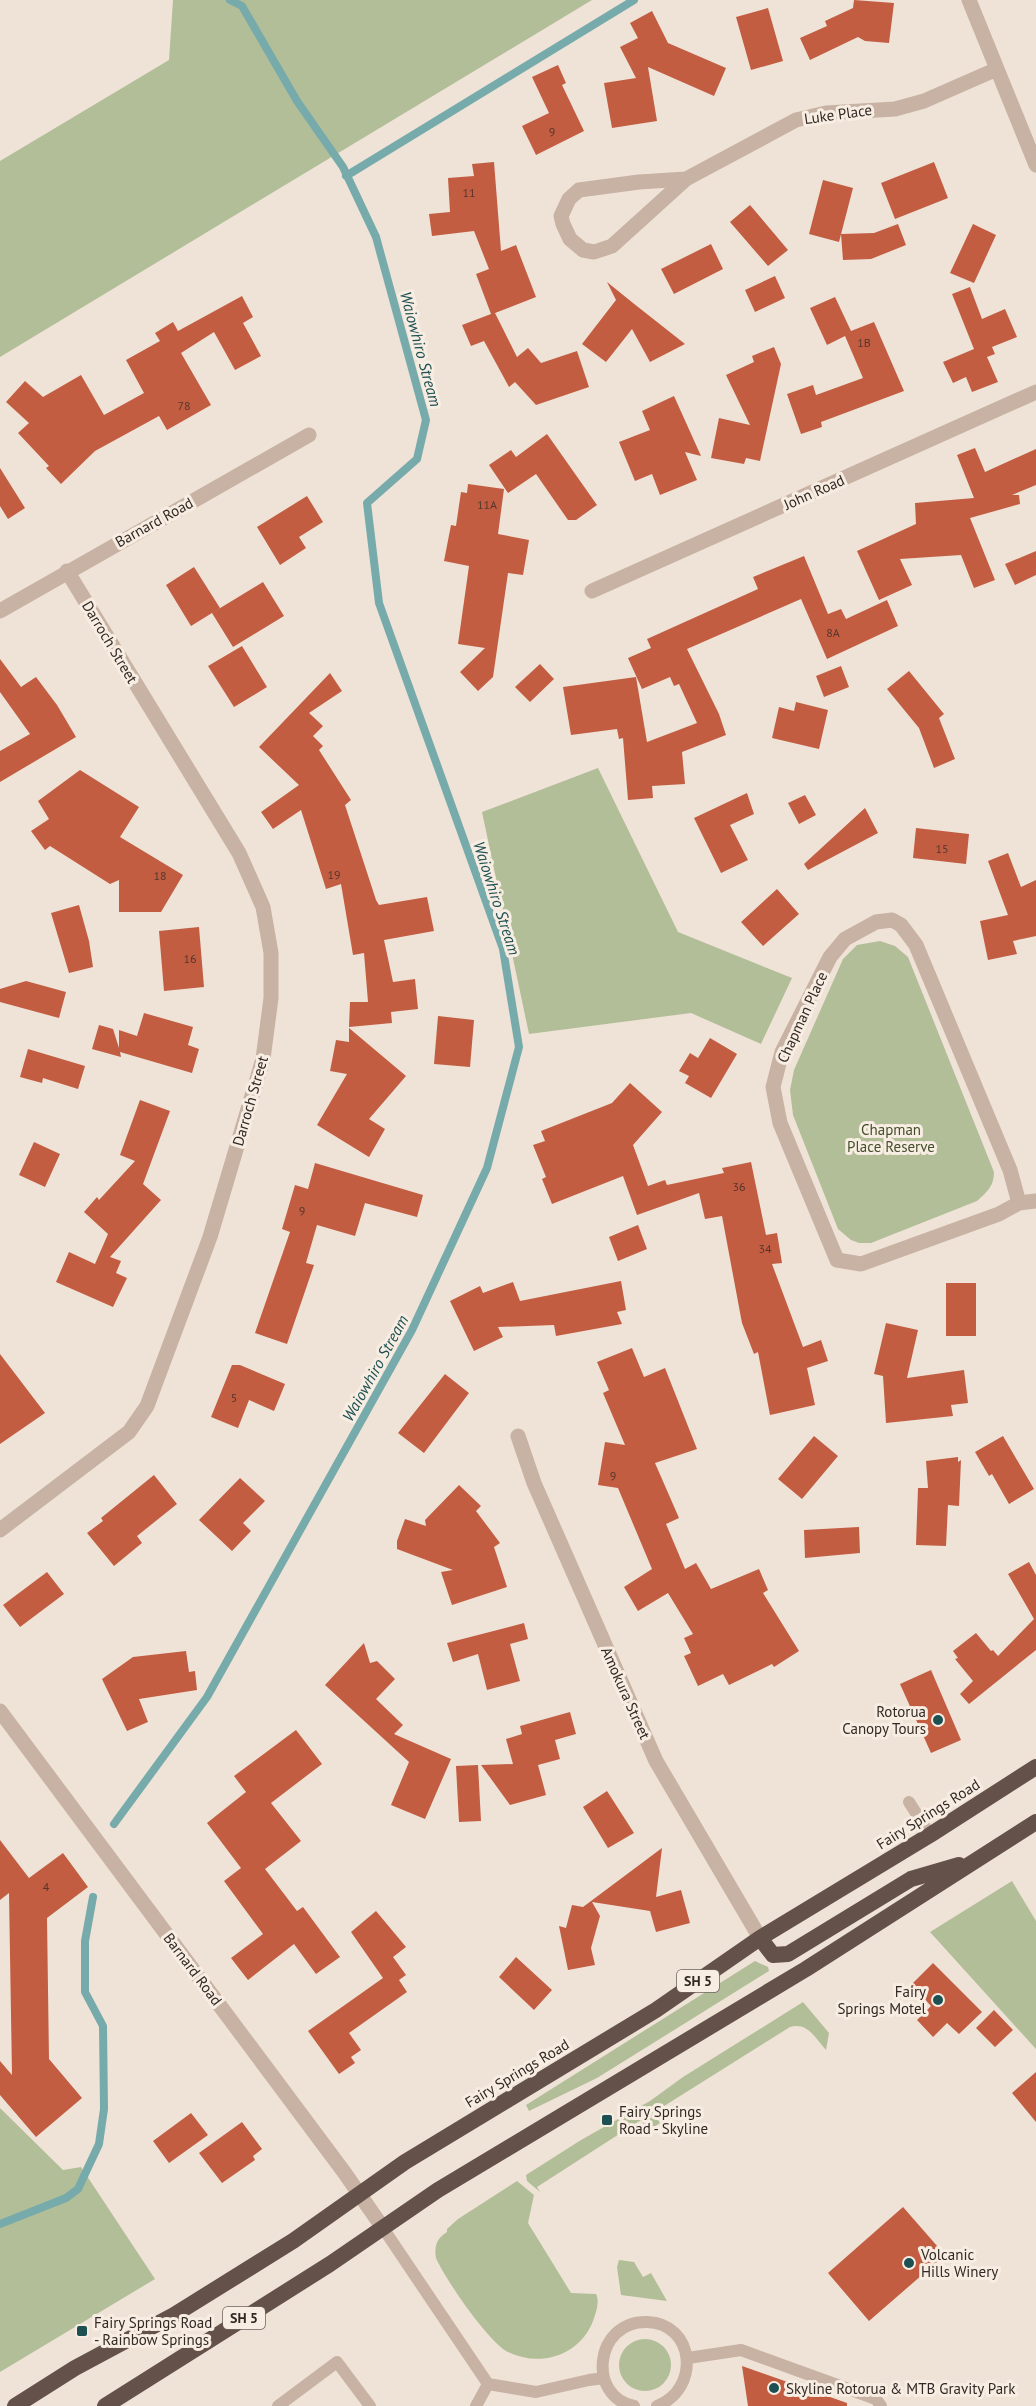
<svg xmlns="http://www.w3.org/2000/svg" width="1036" height="2406" font-family="'PT Sans',sans-serif">
  <rect width="100%" height="100%" fill="#efe3d7"/>
  <path fill="#b2be98" d="M173,0H592L0,357V161L169,60Z
    M598,768L678,932L792,978L761,1044L691,1013L529,1034L482,812Z
    M880,941L895,946L908,957L994,1172C994,1186 987,1192 977,1201L871,1243H859L851,1240L838,1229L793,1115L790,1090L794,1070L843,959L857,945Z
    M1012,1881L1036,1921V2049L930,1932Z
    M755,1961L768,1967L769,1971L597,2078L529,2111L526,2105Z
    M803,2002L829,2033L826,2050C815,2038 808,2022 790,2027L653,2113L660,2123L648,2131L641,2120L537,2187L540,2192L527,2181L526,2175L581,2140L650,2101L683,2077Z
    M0,2108L63,2170L81,2167L155,2279L0,2372Z
    M517,2181L534,2195L528,2223L571,2293L596,2294C600,2302 596,2312 593,2321C580,2355 541,2368 508,2352C489,2343 445,2279 436,2258C434,2246 437,2238 447,2232V2229L458,2219Z
    M619,2260L634,2262L643,2277L651,2273L667,2301L621,2295L617,2267Z
    M619 2365a26 26 0 1 1 52 0a26 26 0 1 1-52 0Z"/>
  <g fill="none" stroke-linecap="round" stroke-linejoin="round">
    <path stroke="#77abab" stroke-width="8" d="M346,176L634,0
      M114,1824L207,1697L412,1330L487,1168L519,1047L503,949L379,603L367,503L417,459L426,420L376,237L343,167L297,101L242,6L230,0
      M0,2224L66,2198L78,2189L99,2144L104,2109L103,2026L85,1992V1941L93,1897"/>
  </g>
  <path fill="#c25d42" d="M854,0L894,3L889,43L865,41L858,37L810,60L800,38L827,26L825,21L853,8Z
    M768,8L783,61L751,70L736,17Z
    M652,11L668,43L726,68L714,96L648,67L657,121L612,128L604,83L636,78L620,47L638,38L630,23Z
    M558,65L566,83L562,85L584,131L536,155L522,126L549,113L532,77Z
    M494,162L501,251L516,245L536,297L495,313L517,357L528,348L541,363L577,351L589,387L536,405L515,382L509,387L484,341L471,346L462,325L491,314L476,274L489,269L474,231L432,236L429,214L450,212L448,178L474,176L472,164Z
    M934,162L948,198L895,219L881,183Z
    M823,180L853,188L839,242L809,234Z
    M750,205L788,250L768,266L730,222Z
    M898,224L906,245L871,259L843,260L841,234L874,233Z
    M973,224L996,235L974,283L950,273Z
    M711,244L723,269L674,294L661,269Z
    M775,276L785,298L755,312L745,290Z
    M607,282L633,303L685,344L650,362L632,329L606,362L582,344L616,300Z
    M970,287L982,319L1005,309L1017,337L992,347L995,354L987,357L998,382L972,392L966,377L953,383L943,362L974,349L952,294Z
    M242,296L253,317L243,323L261,356L235,370L214,332L181,353L211,405L167,430L159,416L95,451L61,484L46,468L49,466L18,433L29,423L6,402L25,381L43,397L81,375L104,415L144,393L126,360L160,341L155,333L173,322L178,331Z
    M835,297L851,331L874,322L904,391L821,422L822,427L801,434L787,394L813,385L816,395L863,378L845,336L827,345L810,308Z
    M774,347L781,364L760,461L746,458L744,464L711,458L719,418L750,425L726,375L754,362L752,356Z
    M674,396L701,456L685,452L697,480L660,495L652,474L635,481L619,442L650,430L642,411Z
    M547,434L597,505L576,520H568L536,474L508,493L489,465L511,450L516,457Z
    M975,448L985,472L1036,449V485L1012,495H1019L1020,504L970,518L995,580L974,588L961,555L900,559L912,585L879,600L857,551L916,524L915,503L974,498L957,455Z
    M0,468L25,508L8,519L0,506Z
    M468,484L504,489L498,534L529,540L523,575L508,573L493,677L478,691L460,672L485,648L458,644L469,566L444,561L451,525L456,526L461,492L467,493Z
    M307,496L323,522L299,537L306,548L280,565L257,527Z
    M1036,551V575L1015,585L1005,564Z
    M804,556L828,614L841,609L846,619L887,600L898,626L827,659L801,599L687,649L719,714L726,735L682,752L685,784L652,786L653,798L628,800L623,738L619,739L617,729L571,735L563,687L636,677L647,742L697,723L679,684L674,686L670,677L642,689L628,658L651,648L647,639L758,589L753,577Z
    M194,567L220,608L191,626L166,585Z
    M263,582L284,616L233,647L212,613Z
    M242,646L267,687L234,707L208,666Z
    M0,659L21,687L36,677L57,705L76,737L0,782V751L30,734L0,692Z
    M540,664L554,679L530,702L515,687Z
    M841,666L849,687L824,697L816,676Z
    M909,671L944,714L939,718L955,759L934,768L919,728L887,689Z
    M330,673L342,691L309,713L323,726L313,736L323,746L319,750L351,800L345,805L376,900L379,905L427,897L434,931L384,940L393,982L415,979L418,1009L391,1012L392,1023L349,1027L350,1002H368L364,953L353,955L341,884L326,889L301,810L273,829L261,812L299,785L259,747Z
    M796,702L828,710L819,749L772,738L779,707L794,711Z
    M80,770L139,807L120,837L183,875L161,912H119V880L110,884L50,846L45,850L31,831L49,819L38,801Z
    M747,793L754,814L730,825L748,860L721,873L694,818Z
    M805,795L816,815L799,824L788,803Z
    M865,808L878,833L808,870L804,864Z
    M916,828L969,834L966,864L913,858Z
    M1008,853L1021,887L1036,880V936L1013,941L1017,954L988,960L980,921L1008,915L988,861Z
    M777,889L799,914L763,946L741,922Z
    M79,905L89,941L93,967L69,973L51,913Z
    M199,927L204,987L164,991L159,931Z
    M26,981L66,992L59,1018L0,1002V989Z
    M144,1013L193,1027L188,1045L199,1049L192,1073L120,1052L121,1057L92,1049L99,1025L113,1029L119,1048V1030L137,1036Z
    M438,1016L474,1020L470,1067L434,1064Z
    M349,1028L406,1076L369,1119L385,1129L369,1157L317,1125L347,1074L330,1071L336,1040L349,1042Z
    M710,1038L737,1054L711,1098L685,1083L689,1076L679,1071L690,1053L698,1058Z
    M28,1049L85,1066L78,1089L43,1078L42,1083L20,1077Z
    M630,1083L662,1112L633,1145L648,1186L665,1180L667,1185L724,1173L722,1168L751,1162L766,1235L777,1233L782,1263L772,1264L803,1347L821,1340L828,1361L807,1368L815,1405L770,1415L758,1352L754,1354L742,1323L722,1216L705,1219L699,1193L637,1215L623,1176L552,1204L542,1179L546,1177L533,1145L545,1141L541,1131L612,1103Z
    M140,1100L170,1111L143,1184L161,1200L110,1257L121,1261L116,1273L127,1278L113,1307L56,1282L69,1252L95,1264L108,1234L84,1212L97,1197L99,1200L135,1161L120,1155Z
    M34,1142L60,1154L45,1187L19,1175Z
    M315,1163L423,1195L417,1217L365,1203L355,1236L317,1225L306,1263L314,1265L287,1344L255,1333L290,1232L282,1229L295,1185L308,1189Z
    M638,1225L647,1249L618,1261L609,1237Z
    M621,1281L626,1310L617,1312L622,1324L556,1336L554,1325L498,1327L503,1337L474,1351L450,1301L480,1286L483,1293L513,1282L520,1301Z
    M946,1283H976V1336H946Z
    M886,1323L918,1330L907,1378L964,1370L968,1403L951,1405L953,1416L886,1423L883,1376L874,1374Z
    M632,1348L644,1377L665,1368L697,1449L655,1463L679,1518L666,1524L685,1569L696,1563L711,1589L759,1569L768,1590L763,1593L799,1651L774,1667L772,1664L729,1685L723,1674L698,1686L684,1656L691,1653L684,1638L693,1634L668,1593L638,1611L624,1587L652,1569L618,1488L598,1485L605,1442L625,1445L603,1393L609,1390L597,1362Z
    M0,1354L45,1413L0,1444Z
    M232,1365H240L285,1384L274,1411L249,1400L238,1428L211,1417Z
    M445,1374L469,1393L424,1453L398,1433Z
    M814,1436L838,1456L802,1499L778,1479Z
    M1003,1436L1034,1489L1009,1504L992,1474L989,1476L975,1452Z
    M958,1457V1462L961,1460L959,1506L948,1505L946,1546L916,1545L918,1488H928L926,1461Z
    M154,1475L177,1504L137,1536L142,1543L114,1566L87,1533L103,1521L101,1518Z
    M240,1478L265,1501L243,1523L251,1531L232,1551L199,1520Z
    M459,1485L481,1506L476,1511L500,1543L494,1547L507,1587L452,1605L441,1572L453,1570L397,1549V1541L405,1519L426,1526L425,1520Z
    M859,1527L860,1553L805,1558L804,1530Z
    M1029,1562L1036,1575V1650L969,1704L960,1694L973,1681L955,1659L958,1658L953,1651L976,1633L991,1651L993,1650L998,1656L1034,1619L1008,1574Z
    M47,1572L64,1594L20,1627L3,1605Z
    M524,1623L528,1639L510,1644L520,1681L487,1690L478,1654L453,1662L447,1643Z
    M364,1643L370,1663L377,1661L395,1679L376,1699L403,1725L394,1734L451,1759L425,1819L391,1805L409,1762L325,1685Z
    M186,1651L189,1672L195,1671L197,1690L139,1699L148,1722L127,1731L102,1679L133,1657Z
    M931,1670L961,1740L931,1753L900,1684Z
    M570,1712L576,1734L555,1740L560,1759L538,1765L546,1795L510,1805L481,1765L513,1764L506,1739L522,1734L520,1726Z
    M296,1730L322,1764L271,1803L301,1841L265,1869L297,1911L303,1907L340,1957L316,1974L294,1944L248,1980L231,1958L263,1934L224,1881L241,1868L207,1823L246,1792L234,1776Z
    M478,1765L481,1821L459,1822L456,1766Z
    M607,1791L634,1833L608,1848L583,1807Z
    M0,1840L29,1878L63,1853L88,1887L47,1918L49,2059L82,2098L36,2137L0,2095V2061L12,2075L9,1893L0,1900Z
    M662,1848L656,1897L681,1890L690,1923L656,1932L650,1911L592,1902L600,1916L591,1948L595,1965L568,1970L559,1926L566,1928L572,1905L583,1907Z
    M376,1911L406,1947L393,1957L406,1975L399,1980L407,1992L349,2033L361,2050L351,2057L355,2063L339,2074L308,2031L383,1978L351,1932Z
    M516,1957L552,1990L534,2010L499,1977Z
    M933,1963L982,2012L959,2034L947,2023L933,2037L917,2020L931,2006L911,1985Z
    M994,2010L1013,2030L995,2047L976,2028Z
    M1036,2072V2122L1012,2093Z
    M191,2113L208,2135L169,2163L153,2141Z
    M242,2122L262,2149L253,2156L255,2160L222,2183L199,2153Z
    M903,2207L945,2255L869,2321L828,2273Z
    M742,2366L847,2403V2406H748Z"/>
  <g fill="none" stroke-linecap="round" stroke-linejoin="round">
    <path stroke="#c7b2a3" stroke-width="12" d="M909,1802L930,1835
      M383,2228L488,2384L536,2392L589,2380L604,2378
      M688,2358L741,2350L876,2399L881,2406
      M278,2406L337,2362L370,2406
      M476,2406L488,2384
      M634,2406C587,2397 594,2321 647,2322C695,2323 701,2389 657,2406"/>
    <path stroke="#c7b2a3" stroke-width="15" d="M969,0L1036,165
      M686,179L639,182L579,190L569,199L561,216L563,224L570,239L583,250L594,252L612,246L686,179L796,120L826,113L895,109L924,101L997,69
      M592,591L1036,392
      M0,611L309,435
      M1019,1203L1010,1170L916,945L901,925L892,920L876,922L845,939L830,957L782,1052L773,1087L780,1123L837,1260L861,1264L999,1214L1019,1203L1036,1201
      M518,1436L534,1483L656,1761L760,1938
      M0,1530L129,1432L147,1406L210,1237L263,1059L271,998V953L263,907L239,853L67,571
      M0,1711L344,2172L383,2228"/>
    <path stroke="#645149" stroke-width="16" d="M760,1938L773,1955L788,1954L911,1879L959,1865
      M15,2406L75,2368L174,2315L293,2241L405,2162L656,2010L760,1938L930,1835L1036,1767
      M105,2406L330,2264L438,2190L806,1969L1036,1822"/>
  </g>
  <g fill="#1c5052" stroke="#f8ede2" stroke-width="2">
    <circle cx="938" cy="1720" r="6"/>
    <circle cx="938" cy="2000" r="6"/>
    <rect x="601" y="2114" width="12" height="12" rx="3"/>
    <circle cx="909" cy="2263" r="6"/>
    <rect x="76" y="2325" width="12" height="12" rx="3"/>
    <circle cx="774" cy="2388" r="6"/>
  </g>
  <g text-anchor="middle" dominant-baseline="central" stroke-width="6" stroke-linejoin="round" paint-order="stroke">
    <g font-size="12" fill="#56362c">
      <text x="552" y="131">9</text>
      <text x="469" y="192">11</text>
      <text x="864" y="342">1B</text>
      <text x="184" y="405">78</text>
      <text x="487" y="504">11A</text>
      <text x="833" y="632">8A</text>
      <text x="942" y="848">15</text>
      <text x="334" y="874">19</text>
      <text x="160" y="875">18</text>
      <text x="190" y="958">16</text>
      <text x="739" y="1186">36</text>
      <text x="302" y="1210">9</text>
      <text x="765" y="1248">34</text>
      <text x="234" y="1397">5</text>
      <text x="613" y="1475">9</text>
      <text x="46" y="1886">4</text>
    </g>
    <g fill="#f8ede2" stroke="#6d645e" stroke-width="1.5">
      <rect x="677" y="1970" width="42" height="22" rx="4.5"/>
      <rect x="223" y="2307" width="42" height="22" rx="4.5"/>
    </g>
    <g font-size="14" font-weight="bold" fill="#322925">
      <text x="698" y="1981">SH 5</text>
      <text x="244" y="2318">SH 5</text>
    </g>
    <g font-size="15" fill="#322925" stroke="#f8ede2">
      <text transform="translate(838 114) rotate(-8)">Luke Place</text>
      <text transform="translate(814 492) rotate(-24)">John Road</text>
      <text transform="translate(154 522) rotate(-29)">Barnard Road</text>
      <text transform="translate(110 642) rotate(59)">Darroch Street</text>
      <text transform="translate(802 1017) rotate(-65)">Chapman Place</text>
      <text transform="translate(250 1101) rotate(-74)">Darroch Street</text>
      <text transform="translate(626 1693) rotate(66)">Amokura Street</text>
      <text transform="translate(928 1814) rotate(-32)">Fairy Springs Road</text>
      <text transform="translate(193 1969) rotate(53)">Barnard Road</text>
      <text transform="translate(517 2073) rotate(-31)">Fairy Springs Road</text>
    </g>
    <g font-size="15" fill="#434f2a" stroke="#f8ede2">
      <text x="891" y="1129">Chapman<tspan x="891" dy="17">Place Reserve</tspan></text>
    </g>
    <g font-size="15" fill="#322925" stroke="#f8ede2" text-anchor="start">
      <text x="926" y="1711" text-anchor="end">Rotorua<tspan x="926" dy="17">Canopy Tours</tspan></text>
      <text x="926" y="1991" text-anchor="end">Fairy<tspan x="926" dy="17">Springs Motel</tspan></text>
      <text x="619" y="2111">Fairy Springs<tspan x="619" dy="17">Road - Skyline</tspan></text>
      <text x="921" y="2254">Volcanic<tspan x="921" dy="17">Hills Winery</tspan></text>
      <text x="94" y="2322">Fairy Springs Road<tspan x="94" dy="17">- Rainbow Springs</tspan></text>
      <text x="786" y="2388">Skyline Rotorua &amp; MTB Gravity Park</text>
    </g>
    <g font-size="16" font-style="italic" fill="#1c5052" stroke="#f8ede2">
      <text transform="translate(421 349) rotate(75)">Waiowhiro Stream</text>
      <text transform="translate(497 898) rotate(72)">Waiowhiro Stream</text>
      <text transform="translate(375 1368) rotate(-61)">Waiowhiro Stream</text>
    </g>
  </g>
</svg>
